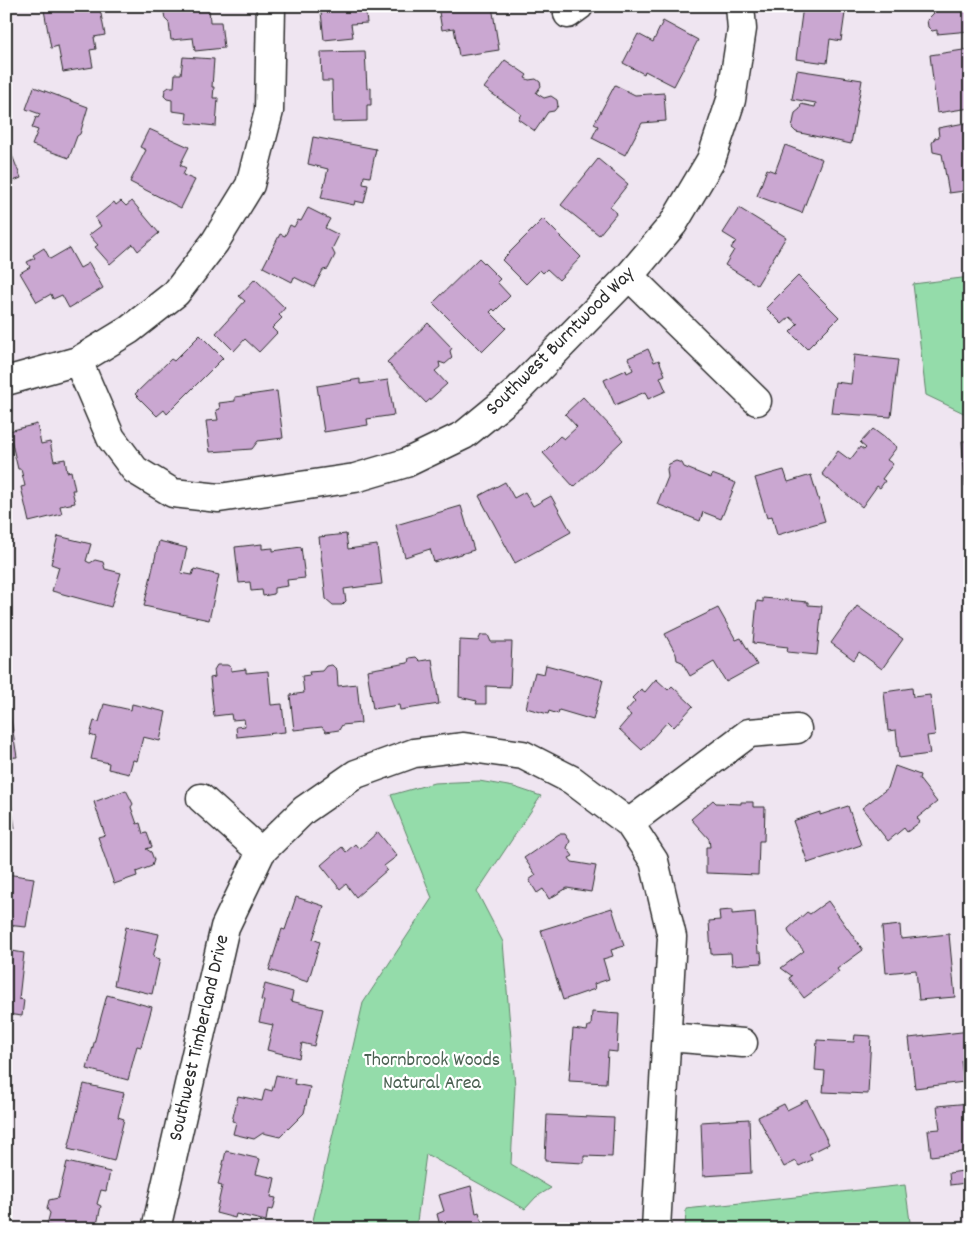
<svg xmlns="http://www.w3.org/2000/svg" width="976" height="1235" font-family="Dekko,sans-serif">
  <rect width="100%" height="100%" fill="#efe5f1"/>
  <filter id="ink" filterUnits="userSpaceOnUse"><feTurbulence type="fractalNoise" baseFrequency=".02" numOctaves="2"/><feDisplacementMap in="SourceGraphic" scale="10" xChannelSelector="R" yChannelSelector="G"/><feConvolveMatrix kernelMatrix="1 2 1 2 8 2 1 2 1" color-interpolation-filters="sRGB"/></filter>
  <g filter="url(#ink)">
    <path fill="#94dcaa" stroke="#60846a" d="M970,277V416L926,395L913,284Z
      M479,781L514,787L541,796L477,892L503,942L515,1086L511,1164L551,1188L536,1197L525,1209L426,1154L416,1229H311L363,1003L432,898L391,795L434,783Z
      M905,1185L911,1229H685L686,1209Z"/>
    <path fill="#caa7d1" stroke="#2b2b2b" d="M62,6H72L73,11L100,9L105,35L94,37L96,49L90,50L93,67L63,72L58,46L51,48L44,10Z
      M169,6H209L210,22H221L224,48L195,51L193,38L171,40L169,23L165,19L164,13Z
      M323,6H365L367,23L351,24L353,37L324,40L321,12L323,11Z
      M438,6H492L499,50L459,56L454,28L442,30Z
      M803,6H846L841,41L830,39L827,63L796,59Z
      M934,6H970V31L937,34V30L932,31L928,27L927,20L934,13Z
      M663,21L698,40L674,86L645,71L644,74L623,63L638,34L653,42Z
      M970,49V108L937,113L930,55Z
      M365,51L367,89L371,88V105H367V121L333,122L332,81H322L321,52Z
      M183,57L214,59L212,87H214L213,98H218L216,126L186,123L187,113L172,111V100L167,99L164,96L165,90L169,87H174L175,74H181Z
      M505,60L527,75L525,78L529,80L536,79L540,82L541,86L536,93L544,98L551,96L557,100L558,106L554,111L548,112L535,131L518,119L521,114L484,88Z
      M797,70L862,80L851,144L796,132L792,128L795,113L800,109L801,104L815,107L816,103L792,99Z
      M615,85L635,95L664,93L666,121L642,123L625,155L592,138L598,126L594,124Z
      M34,87L88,107L80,134L77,136L69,158L32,145L38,130L32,128L36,117L38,118L40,114L26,109Z
      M970,122V184L964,191L949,193L942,154L933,152L932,143L935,138L939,137L938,128Z
      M149,129L189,147L180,165L186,168L183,175L195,180L181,208L130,182L146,150L140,147Z
      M313,137L376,149L370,177L364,176L363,184L368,185L364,203L355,201L354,205L321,198L328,169L308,164Z
      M6,140L21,178L6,184Z
      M785,145L822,159L802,213L757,196L767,169L775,172Z
      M598,159L628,184L610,207L617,213L599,235L561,205Z
      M121,201L126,206L132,201L159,233L138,251L133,244L110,264L95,247L98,245L89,235L101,226L95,218L114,202L116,205Z
      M308,208L330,219L325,228L339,235L332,249L335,255L328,269L323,270L314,287L294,277L292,282L263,267L280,234L285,236L290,225L294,227L298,220L301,221Z
      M739,208L786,237L757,285L725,265L734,250L731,248L736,241L723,233Z
      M543,219L581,257L559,280L547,269L543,273L540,270L526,284L502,260Z
      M44,248L50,259L69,248L80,268L89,263L103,288L69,308L62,295L53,299L51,294L37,302L20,273L30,267L27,262L35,258L33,255Z
      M479,258L500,279L497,282L510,296L495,311L493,309L490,312L506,328L482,352L433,303Z
      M798,276L839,317L807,349L790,332L798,324L790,317L782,324L766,308Z
      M255,279L285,308L279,315L282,318L272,328L277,333L259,352L245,339L234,351L216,333L245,301L239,296Z
      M428,323L452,348L450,351L452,358L445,364L439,362L440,367L435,371L447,384L426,403L387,362Z
      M200,335L223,358L167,414L164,410L157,416L135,394L171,359L174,361Z
      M648,349L654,362L659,360L665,375L660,377L666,391L648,399L645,392L615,405L604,380L626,370L627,373L633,370L628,358Z
      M854,355L898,360L891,417L831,413L835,382L851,384Z
      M360,379V384L388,380L394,415L367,419L368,425L324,432L317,386Z
      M277,391L283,438L258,441L252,449L210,452L206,421L218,420L216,410L220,409L219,403L235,401V397Z
      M583,397L623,440L574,487L543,453L560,436L564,439L577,427L565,414Z
      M37,424L41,444L50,442L54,461L65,459L67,472L71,471L75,490H72L75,503L60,506L62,514L29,522L21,487L25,486L21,469H18L9,431Z
      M873,429L897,447L887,460L893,464L882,479L885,481L880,488L877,486L862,507L822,474L838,451L850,460L860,447L864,450L866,448L860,443Z
      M962,441H970V485L965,486Z
      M676,461L682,463L684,467L711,478L712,474L736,483L721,519L703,512L700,521L657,504L668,477L667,469L669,464Z
      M784,470L788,482L811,475L825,521L777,535L772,516L767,518L755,478Z
      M505,482L514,498L525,492L533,506L551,496L571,532L515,563L479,496Z
      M461,506L474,550L434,562L430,549L405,557L396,525Z
      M346,534L348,549L377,545L382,584L344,589L346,601L342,605H333L326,599L319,537Z
      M58,536L91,544L86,561L90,563L95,560L103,562L105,569L121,573L111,607L52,591L59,567L51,564Z
      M159,541L187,548L181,573L192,575L194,569L219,575L209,620L144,606Z
      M262,544V549L273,548V551L301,547L305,578L287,580L288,586L274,588V594L263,596L262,590L251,591L250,582L239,583L235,547Z
      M763,598L808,602V605L822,606L817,655L787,652L788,647L753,643L757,601L763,602Z
      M857,606L903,639L882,669L859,652L854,660L831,643Z
      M718,608L736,640L741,638L757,665L726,682L714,662L690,676L682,662L677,660L676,654L665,634Z
      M481,635H488L491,642H512L510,687L486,686V704H476L477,701L459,697L460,640L478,641Z
      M416,657L420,661L432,659L439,704L400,710L399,705L373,709L367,670L408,663L409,658Z
      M217,665H227L231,667V671L246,669V673L268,671L271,705L282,704L285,732L237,737L236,727L245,726L244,719L232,720L231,714L214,716L210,678L215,677L214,670Z
      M332,665L337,670L338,686L357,684L361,723L342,725L339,730L326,732L322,727L294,730L290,695L304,693L302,676L310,675L309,672L322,671L326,666Z
      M546,665L603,680L593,720L559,710L558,714L549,711L548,714L526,708L535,672L544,674Z
      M656,679L668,690L672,686L693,706L674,727L668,721L642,750L619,729L631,715L626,711L635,701L632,698L641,689L645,692Z
      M6,688L17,757L6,758Z
      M912,688L913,697L930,695L935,735L927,736L930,754L899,758L896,730L888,731L884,692Z
      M104,704L131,710L132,704L166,712L160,741L143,737L137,761L133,760L129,774L108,769L109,763L91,759L96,737L90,735L94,721L99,722Z
      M895,766L920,775L919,779L937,802L917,818L920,822L907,832L904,828L888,841L862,808L888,788Z
      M6,789H9L15,828L6,830Z
      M126,790L133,804L131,807L137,824L140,823L143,834L147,833L152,847L146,849L151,852L154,860L152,866L136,872L137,876L114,884L98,837L105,835L94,802Z
      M713,800L716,803L741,804V802H753V807H765L764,841H759L758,875L706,873V847H710L709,839L691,819Z
      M848,806L861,845L808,863L793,821L820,812V815Z
      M378,832L397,856L384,866L387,870L356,897L346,884L340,889L321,865L342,847L346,852L355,844L359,849Z
      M559,834H565L570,841L567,848L573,856L569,858L572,862L596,866L591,892L567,888L549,899L543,889L537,893L529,880L536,875L524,858Z
      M6,874L34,878L26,927L6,925Z
      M296,897L324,906L313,939L320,942L308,982L269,970L282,929L285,930Z
      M828,901L863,950L837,969L839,972L804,998L789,978L792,976L781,968L804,951L789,933L788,929L807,912L810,914Z
      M612,908L624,946L611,950L613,956L603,959L609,979L594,984L595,989L563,1000L541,930Z
      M732,910V914L755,912L758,952H761L762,963L732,965L731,953L711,954L709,921L720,920L719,911Z
      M900,925L901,939L949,934L955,997L919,1000L916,970L886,973L882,927Z
      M126,927L159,934L153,957L160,959L152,994L114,985Z
      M6,950L24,953L19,999L24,1000L22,1016L6,1014Z
      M265,984L293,992L291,1001L323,1009L314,1046L302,1043L299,1058L267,1050L273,1025L259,1022L264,1001L261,1000Z
      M107,995L152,1007L141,1047L137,1046L128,1080L87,1069Z
      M592,1012L619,1014L617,1052L608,1051L606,1083L569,1081L573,1029L587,1031L588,1026H591Z
      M970,1031V1060L961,1061L964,1082L915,1088L909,1038Z
      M855,1035L871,1036L868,1094L823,1092L825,1071L815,1070L817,1040L854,1042Z
      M276,1075L295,1079L294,1084L310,1087L304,1113L280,1137L263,1133L254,1139L233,1134L236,1122L232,1121L238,1096L262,1101L265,1089L272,1091Z
      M84,1084L124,1093L118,1117L124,1119L114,1161L68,1149Z
      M807,1100L829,1144L809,1154L812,1160L799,1166L796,1161L784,1167L758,1117L784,1104L787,1110Z
      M970,1103V1151L931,1156L928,1130L940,1129L937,1106Z
      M547,1115L614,1118L612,1157L584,1156V1163L545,1161Z
      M749,1119L751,1173L703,1176L701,1122Z
      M226,1151L260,1159L256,1174L275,1178L271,1197L276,1198L273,1210L268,1209L266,1221L236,1214L235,1218L216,1213L222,1186L218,1185Z
      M67,1162L110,1172L106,1191L101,1190L97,1204L101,1206L96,1229L69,1226L68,1229H61L47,1225L50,1213L47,1209L49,1200L58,1198Z
      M970,1170V1214L966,1183L950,1185L949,1173Z
      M471,1186L476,1213L479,1212L483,1226L490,1223L492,1229H437L440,1226L437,1214L444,1211L439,1195Z"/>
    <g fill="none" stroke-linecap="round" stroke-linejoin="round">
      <defs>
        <path id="minor" d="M568,14L579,6
          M629,276L757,401
          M78,361L111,438L135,470L173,493L219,498L355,478L406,463L464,435L514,394L629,276L673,224L711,160L731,100L742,29L740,6
          M6,381L78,361L129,330L176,293L215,242L250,185L269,111L271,6
          M201,798L261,852
          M629,823L749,733L797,729
          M668,1037L743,1043
          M156,1229L225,927L261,852L304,810L356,774L414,753L464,747L523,755L572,780L629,823L654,861L672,937L656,1229"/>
      </defs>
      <use href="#minor" stroke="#2b2b2b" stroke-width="31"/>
      <use href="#minor" stroke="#fff" stroke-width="28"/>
    </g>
  </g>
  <g text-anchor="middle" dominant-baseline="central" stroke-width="4.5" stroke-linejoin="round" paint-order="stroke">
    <g font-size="20" fill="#2b2b2b" stroke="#fff">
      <text transform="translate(561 342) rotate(-45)">Southwest Burntwood Way</text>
      <text transform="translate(200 1038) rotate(-77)">Southwest Timberland Drive</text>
    </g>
    <g font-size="20" fill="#4a6051" stroke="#fff">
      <text x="432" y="1061">Thornbrook Woods<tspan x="432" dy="23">Natural Area</tspan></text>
    </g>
  </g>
  <rect width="976" height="1235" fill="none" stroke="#fff" stroke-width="25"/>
  <rect x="12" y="12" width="951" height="1210" fill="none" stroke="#2b2b2b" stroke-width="2" filter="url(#ink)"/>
</svg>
